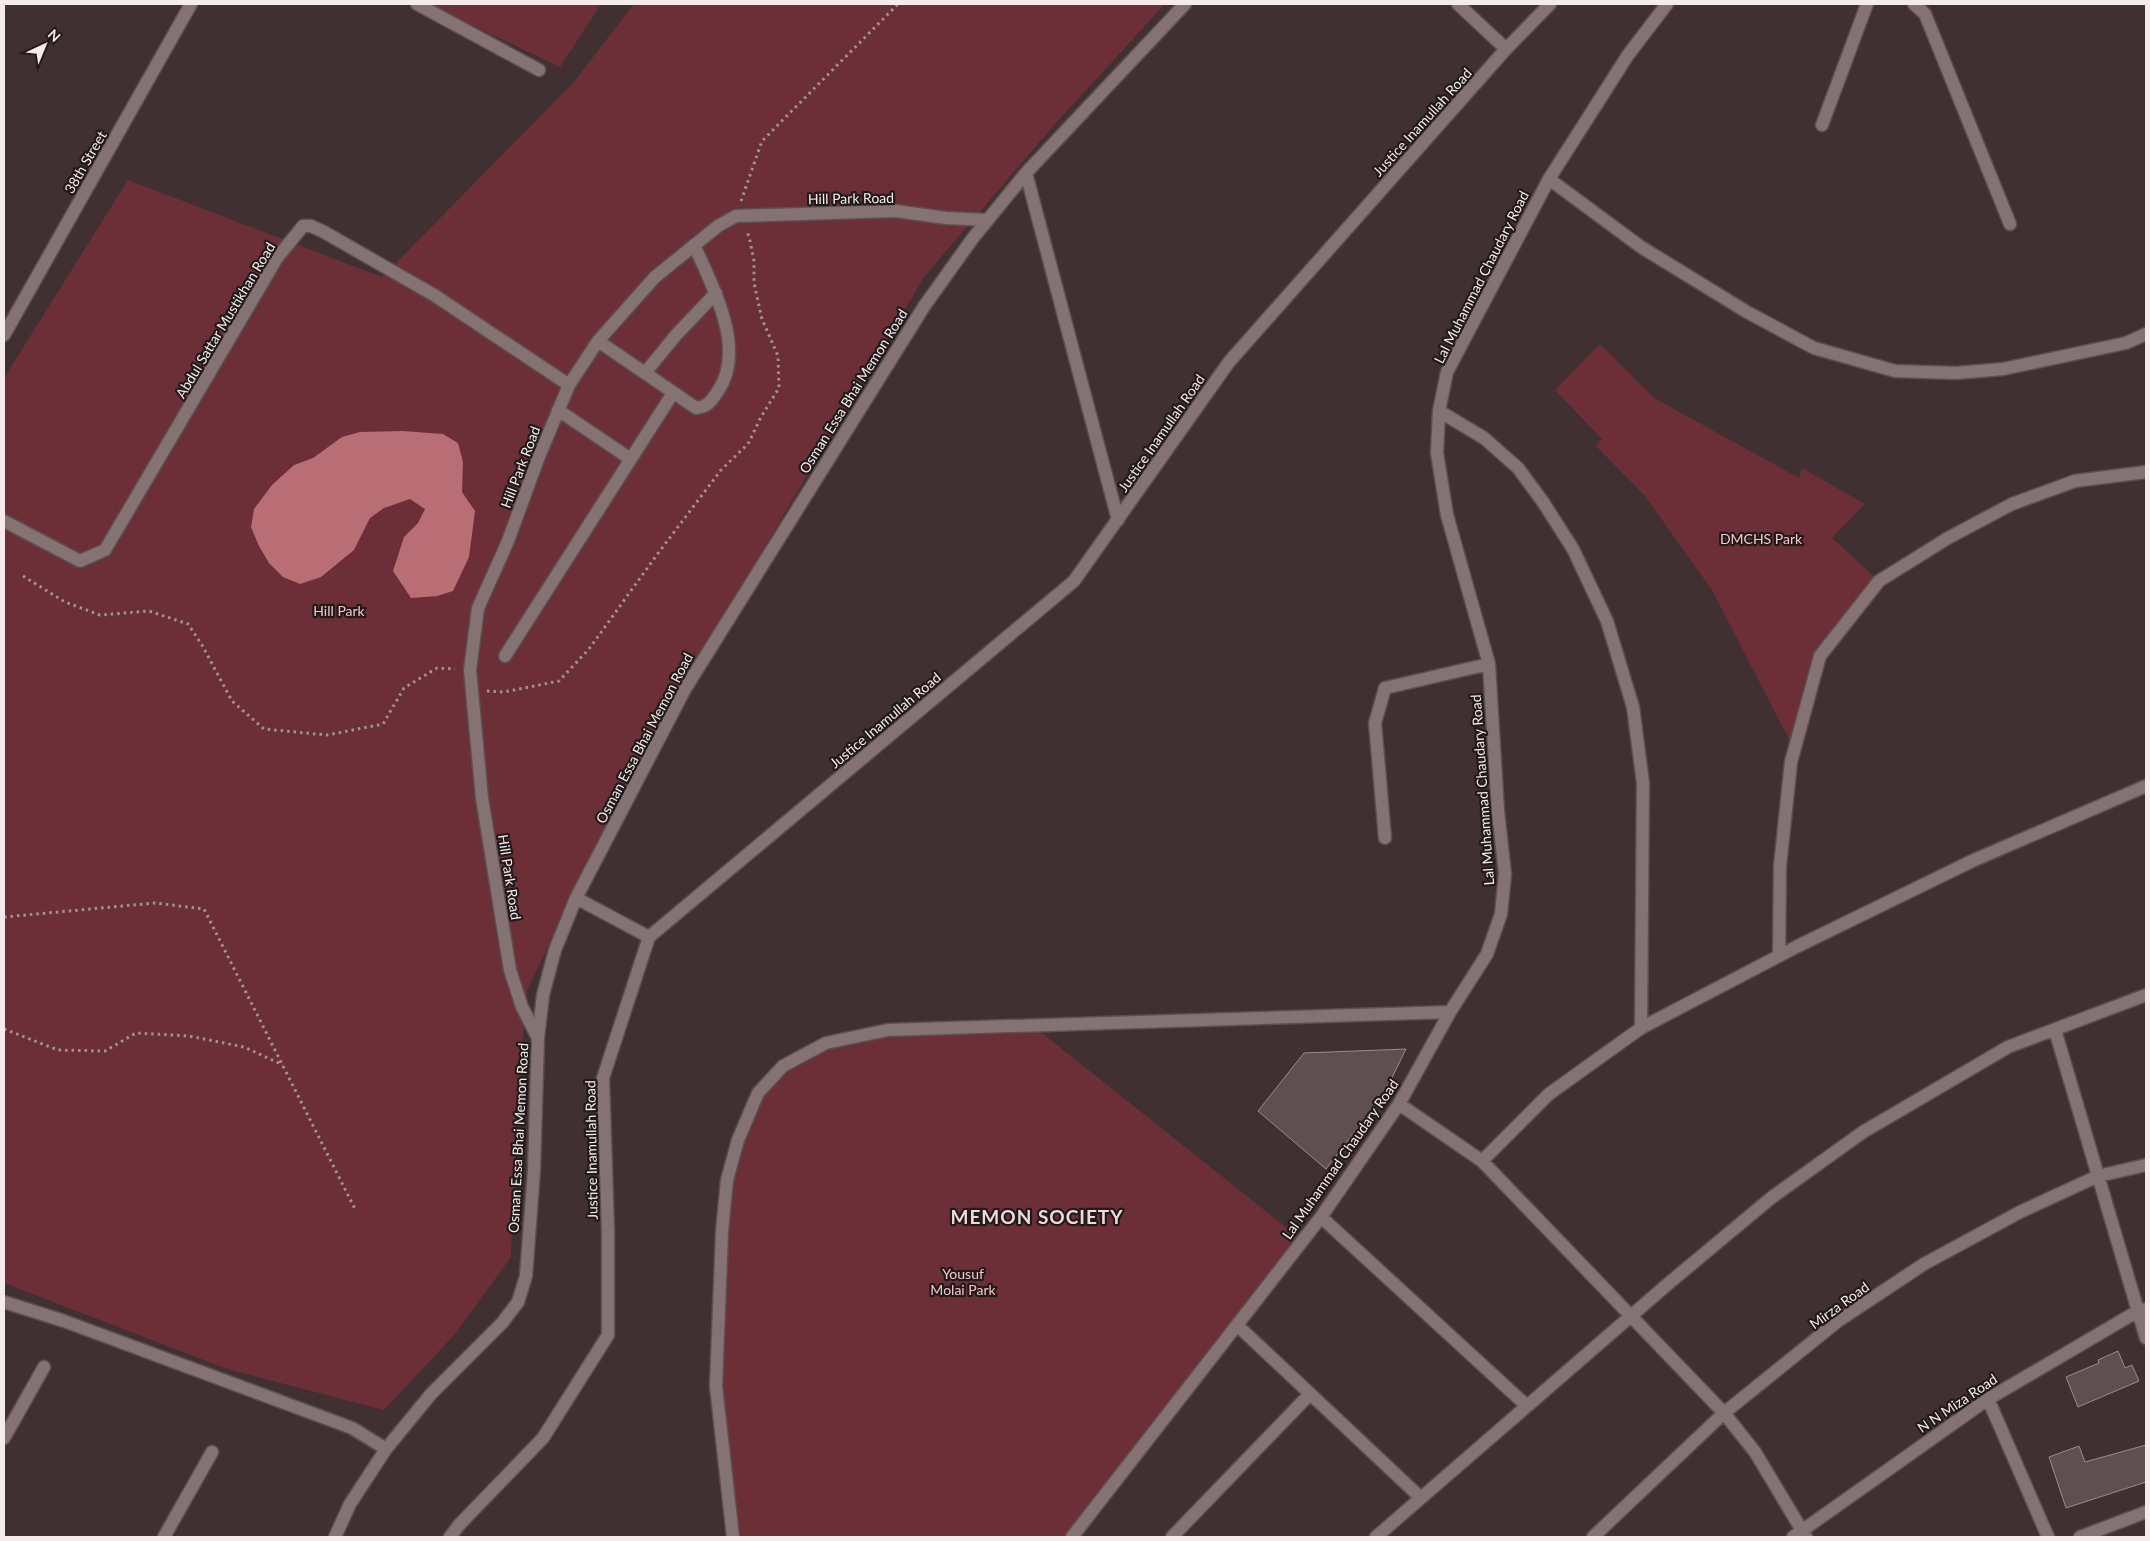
<svg xmlns="http://www.w3.org/2000/svg" width="2150" height="1541" font-family="Lato,sans-serif">
  <rect width="100%" height="100%" fill="#403031"/>
  <path fill="#6c2f37" d="M427,4H601L560,67Z
    M634,4H1165L1055,124L924,277L630,776L527,990L516,1113L511,1257L455,1334L384,1410L227,1369L4,1283V378L128,180L382,277L573,83Z
    M1600,344L1654,398L1799,478L1802,468L1865,504L1832,538L1879,581L1820,656L1794,749L1712,590L1645,496L1596,446L1602,439L1555,390Z
    M1032,1025L1303,1241L1071,1537H733L716,1386L727,1180L758,1093L783,1066L826,1043L888,1030Z"/>
  <path fill="#b96e75" d="M403,431L443,434L458,443L463,462L462,492L475,511L469,557L453,591L437,596L411,598L393,571L404,537L418,523L425,509L410,499L384,508L370,518L354,550L321,577L300,584L283,577L269,563L259,546L251,527L254,509L272,485L294,465L313,458L342,437L360,432Z"/>
  <path fill="#604f50" stroke="#9d898a" d="M1406,1049L1384,1094L1326,1169L1258,1111L1304,1053Z
    M2118,1351L2125,1368L2132,1365L2139,1381L2078,1407L2066,1377L2099,1363L2098,1360Z
    M2146,1445V1482L2066,1508L2049,1457L2079,1446L2085,1462Z"/>
  <g fill="none" stroke-linecap="round" stroke-linejoin="round">
    <defs>
      <path id="minor" d="M417,4L539,70
        M1458,4L1506,49
        M1914,4L1925,14L2010,224
        M1822,125L1867,4
        M1026,173L1118,520
        M1549,179L1641,247L1747,312L1814,348L1895,371L1956,373L2003,369L2126,343L2146,334
        M4,335L191,4
        M598,341L696,408C708,407 712,400 718,391C747,349 712,285 694,245
        M645,373L676,335L716,293
        M558,410L629,458
        M1439,411L1484,438L1518,468L1543,502L1573,549L1607,621L1633,707L1643,783L1641,1028
        M4,521L80,561L105,550L277,258L303,226H311L324,232L434,295L569,385
        M505,656L673,393
        M1385,838L1375,723L1385,688L1489,664
        M576,898L649,937
        M1779,956L1780,866L1791,762L1820,656L1879,581L1948,538L2012,504L2075,481L2146,472
        M2055,1030L2146,1338
        M538,1038L522,1007L510,970L482,798L470,670L478,608L508,541L538,459L569,385L598,341L655,277L718,226L736,216L896,211L946,218L987,220
        M1399,1104L1482,1161L1724,1413L1755,1452L1806,1537
        M1482,1161L1549,1094L1641,1028L1796,947L1972,861L2146,786
        M1321,1217L1527,1406
        M4,1302L64,1321L352,1428L386,1449
        M1237,1325L1421,1498
        M1988,1399L2048,1537
        M4,1438L44,1367
        M164,1537L212,1452
        M335,1537L350,1504L386,1449L431,1394L502,1323L518,1302L526,1276L534,1170L538,1038L543,995L555,950L576,898L685,689L925,305L973,238L1026,173L1185,4
        M450,1537L459,1525L543,1438L608,1335V1231L603,1078L649,937L1074,581L1229,362L1506,49L1550,4
        M733,1537L716,1386L722,1232L727,1180L738,1140L758,1093L783,1066L826,1043L888,1030L1450,1012
        M1072,1537L1321,1217L1399,1104L1450,1012L1487,954L1501,914L1505,874L1498,811L1489,664L1447,515L1437,453L1439,411L1447,372L1549,179L1628,55L1667,4
        M1172,1537L1310,1394
        M1376,1537L1669,1283L1771,1198L1863,1132L2008,1047L2146,995
        M1593,1537L1724,1413L1838,1321L1924,1264L2020,1212L2098,1176L2146,1165
        M1793,1537L1988,1399L2138,1311L2146,1309
        M2080,1537L2146,1512"/>
    </defs>
    <use href="#minor" stroke="#5c4f50" stroke-width="15"/>
    <path stroke="#a19394" stroke-width="3" stroke-dasharray="2.5 4" stroke-linecap="butt" d="M741,201L762,141L898,4
      M23,576L65,602L100,615L149,611L188,624L202,645L232,701L264,729L327,735L383,724L404,688L437,668L455,669
      M487,691L504,692L559,681L589,649L656,556L721,470L748,444L761,417L779,388L778,356L762,319L754,283V261L749,236L746,231
      M4,917L155,903L204,909L356,1211
      M4,1029L58,1050L105,1051L136,1033L189,1036L244,1047L283,1065"/>
    <use href="#minor" stroke="#857273" stroke-width="12"/>
  </g>
  <g text-anchor="middle" dominant-baseline="central" stroke-width="4.5" stroke-linejoin="round" paint-order="stroke">
    <g font-size="14" fill="#f6ebeb" stroke="#221a1a">
      <text transform="translate(1422 122) rotate(-48)">Justice Inamullah Road</text>
      <text transform="translate(85 162) rotate(-60)">38th Street</text>
      <text transform="translate(851 198) rotate(-1)">Hill Park Road</text>
      <text transform="translate(1481 277) rotate(-63)">Lal Muhammad Chaudary Road</text>
      <text transform="translate(225 320) rotate(-59)">Abdul Sattar Mustikhan Road</text>
      <text transform="translate(853 391) rotate(-58)">Osman Essa Bhai Memon Road</text>
      <text transform="translate(1161 433) rotate(-55)">Justice Inamullah Road</text>
      <text transform="translate(520 467) rotate(-69)">Hill Park Road</text>
      <text transform="translate(885 720) rotate(-40)">Justice Inamullah Road</text>
      <text transform="translate(644 738) rotate(-62)">Osman Essa Bhai Memon Road</text>
      <text transform="translate(1482 790) rotate(-94)">Lal Muhammad Chaudary Road</text>
      <text transform="translate(510 877) rotate(81)">Hill Park Road</text>
      <text transform="translate(518 1138) rotate(-87)">Osman Essa Bhai Memon Road</text>
      <text transform="translate(591 1150) rotate(-91)">Justice Inamullah Road</text>
      <text transform="translate(1340 1159) rotate(-55)">Lal Muhammad Chaudary Road</text>
      <text transform="translate(1839 1305) rotate(-36)">Mirza Road</text>
      <text transform="translate(1957 1403) rotate(-34)">N N Miza Road</text>
    </g>
    <g font-size="14" fill="#f3c7c9" stroke="#221a1a">
      <text x="1761" y="538">DMCHS Park</text>
      <text x="339" y="610">Hill Park</text>
      <text x="963" y="1273">Yousuf<tspan x="963" dy="16">Molai Park</tspan></text>
    </g>
    <g font-size="19" font-weight="bold" letter-spacing="1" fill="#efdadb" stroke="#221a1a">
      <text x="1037" y="1216">MEMON SOCIETY</text>
    </g>
  </g>
  <rect width="2150" height="1541" fill="none" stroke="#f6ebeb" stroke-width="10"/>
  <g transform="translate(45 45) rotate(44)" stroke="#221a1a" stroke-width="4" paint-order="stroke">
  <path d="M0-4L9 19L0 12L-9 19Z" fill="#f6ebeb"/>
  <text y="-8" font-size="14" font-weight="bold" text-anchor="middle" fill="#f6ebeb">N</text>
  </g>
</svg>
